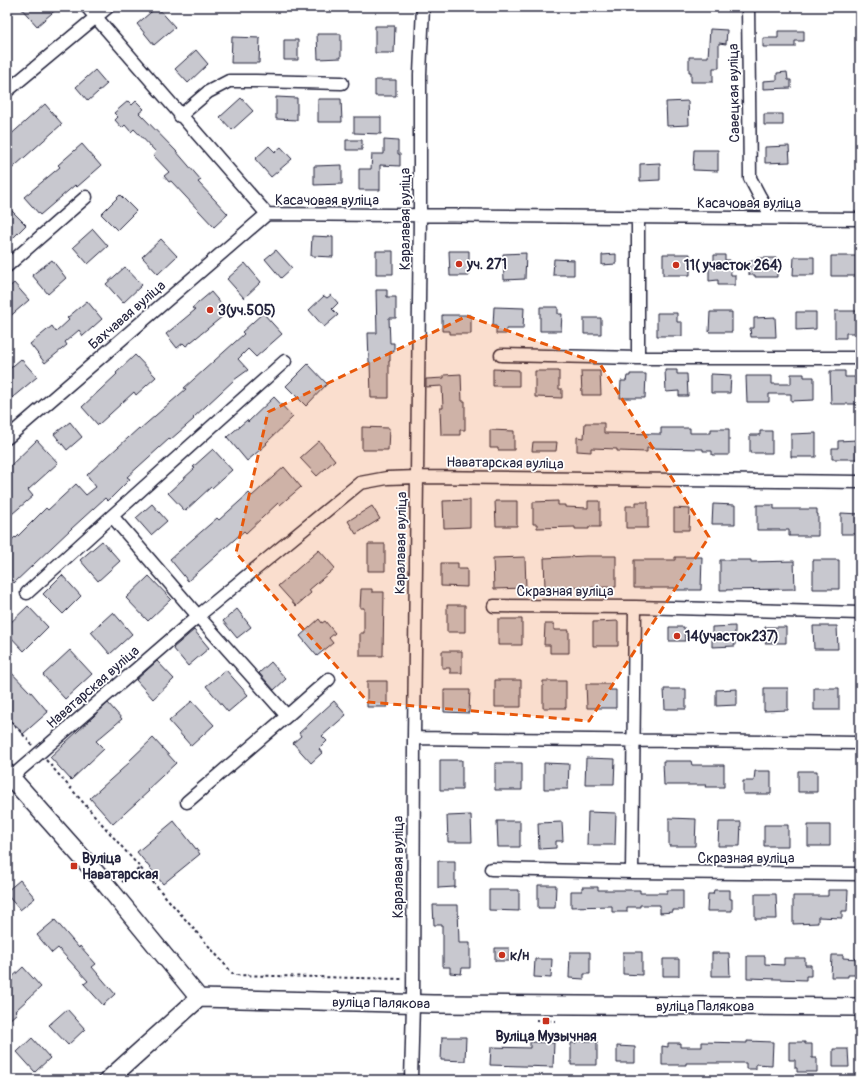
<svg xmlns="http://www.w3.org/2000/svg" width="867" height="1087" font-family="Pangolin,sans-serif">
  <rect width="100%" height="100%" fill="#fff"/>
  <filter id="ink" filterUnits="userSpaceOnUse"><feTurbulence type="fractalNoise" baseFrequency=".025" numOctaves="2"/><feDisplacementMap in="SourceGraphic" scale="8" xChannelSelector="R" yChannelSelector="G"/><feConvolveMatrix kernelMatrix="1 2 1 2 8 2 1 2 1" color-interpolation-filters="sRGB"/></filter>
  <g filter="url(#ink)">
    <path fill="#c8c8cf" stroke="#22223b" d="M20,7H59L37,26Z
      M157,7L175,27L154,45L137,24Z
      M375,26H395L394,53H375Z
      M710,29L727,30L726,44L719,43V68H713V82H691V72H689V57H708Z
      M778,31H804V41H795V47H763V38H778Z
      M317,34H341V58L318,59Z
      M232,37L260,38L259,63H231Z
      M284,40H298V60H284Z
      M196,50L208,64L188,83L175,69Z
      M95,70L107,84L88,101L76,87Z
      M787,72L788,80H791V88L763,89V81L777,80V73Z
      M375,80H396V96H375Z
      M276,97L297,98V120L276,119Z
      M241,98L253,111L232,130L220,117Z
      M318,99H341L342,122H318Z
      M128,101L132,105L136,101L144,109L139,113L176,151L201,180L198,182L228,214L214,227L171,181L169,182L164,176L169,172L153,155L156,152L134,129L131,132L125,125L122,128L115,120L118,117L114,113Z
      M688,101L689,125L667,126L666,102Z
      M45,104L62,124L7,173V138Z
      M764,114H783V125H764Z
      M354,117H381V134L354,133Z
      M346,140H362V150H346Z
      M384,140L398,141V154H400V166L380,165V190H359V169H371L372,154H384Z
      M82,144L101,166L77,187L75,185L40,215L24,197L60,167L58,165Z
      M269,146L275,152L281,147L292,159L271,177L255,159Z
      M789,146L790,162L765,163V147Z
      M694,150H718V171L693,170Z
      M660,163V180L640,181V164Z
      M342,165V184L314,185V166Z
      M120,195L136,211L117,230L101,214Z
      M7,206L26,225L7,244Z
      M93,229L108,246L88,264L73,247Z
      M312,236L333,237V257L311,256Z
      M161,239L177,256L158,274L142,257Z
      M276,250L292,268L281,278L265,259Z
      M376,251H393V274H376Z
      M449,251H469V276H450Z
      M526,253L525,279L504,280L503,254Z
      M616,254V264L602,265V255Z
      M663,254H690V275H663Z
      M714,255H725V260H730L731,275H735V285H718V280L709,281V261H714Z
      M831,256H856V276H831Z
      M794,257H814V275H793Z
      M756,258H777V277H755V275H749V261H756Z
      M554,259L574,260V275H553Z
      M52,260L66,278L48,294L32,275Z
      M245,263L261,282L244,298L227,279Z
      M125,267L142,285L123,303L106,284Z
      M14,283L29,300L7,319V289Z
      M376,290H387V297H396V318H389L390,343H394V352H390V361H389V398H371L370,362H369L368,333H377Z
      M211,292L228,312L186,346L183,343L177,348L166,334L195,310L192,308Z
      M331,295L338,303L332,309L338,315L324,327L309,310L324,296L327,298Z
      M87,301L102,319L83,336L79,330L65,342L67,345L45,363L30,344L52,326L56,332L69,320L67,318Z
      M494,307L524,308L523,329H506V334H496V326H493Z
      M540,307H558V314H562L561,331H540Z
      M835,311H860V333H846V338H835Z
      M710,312H732V332H709Z
      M796,312H816V329L796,330Z
      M263,313L282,334L256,357L248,349L238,359L248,370L234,380L193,418L194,419L170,440L169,439L127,477L130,479L108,501L105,498L71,529L14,583L7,575V544L15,537L16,538L46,508L48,510L76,484L86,495L96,487L87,475L107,456V457L139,428L140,429L186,389L184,388L244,334L242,332Z
      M657,313H677V322H682V336H657Z
      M442,315H471V334H450V331H442Z
      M775,317L776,337H751L750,328H754V318Z
      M584,318H601V334H584Z
      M135,355L156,377L136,395L134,392L98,425L82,407L117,374L116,373Z
      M21,359L37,377L7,402V371Z
      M308,364L327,384L306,406L286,386Z
      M493,369L519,370V386H493Z
      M665,370H677V374H687L688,396H679V391L666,392Z
      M535,371H559V389H562V398L535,397Z
      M581,371H600L601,395H582Z
      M830,371H845V377H860V404H831Z
      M461,374L462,401H465V430H460V435H441L440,408H443L442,386L426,387V379L444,378V375Z
      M630,374H646L645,398H620L621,381H626L627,376H630Z
      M711,374L731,375L730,393H711Z
      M791,374H804V377H814V400L791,401V394H769V402H747L746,376H772V384H791Z
      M274,397L293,417L266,443L267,444L247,461L227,437L247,420L248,422Z
      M70,422L82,437L67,450L54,434Z
      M585,423H604V433L661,434V428H690V433H711V429H729V455H712V451H703V449L647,448V452L617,451V449L591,448V452L577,451V437L584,438Z
      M362,427L389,428L388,450H362Z
      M490,430L514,431V450H498V448H490Z
      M760,431H772V453H750V435H760Z
      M816,433V457H791V434Z
      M37,440L58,463L28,490L33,496L12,514L7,508V469Z
      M857,440V459H832V448H838V441Z
      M319,441L335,460L317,476L300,458Z
      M533,442H557L556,451H532Z
      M213,449L232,470L212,488L211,487L185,511L168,493L195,468L193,467Z
      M284,467L301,487L280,505L278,503L246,533L244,531L188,581L170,559L217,518L219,520L249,493L252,496Z
      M470,500V527L444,528L443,501Z
      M495,501H517V526H496Z
      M558,501V505H565V507L588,508V501H600V527H589V529H575V527L537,528V524H533V502Z
      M636,502H648V528H626V506H636Z
      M152,504L167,521L151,535L136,518Z
      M713,504L735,505V524H712Z
      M757,505H774V509H817V514H818V536H789V530H757Z
      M372,506L380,519L356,534L348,521Z
      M674,508L690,509L689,530H674Z
      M841,513L860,514V534H841Z
      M102,541L120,561L98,581L80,560Z
      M368,544H385V571H368Z
      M319,550L335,568L309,590L311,593L296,606L278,586Z
      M586,556H616V587L545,588L544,558Z
      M525,557L526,588L494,589L493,558Z
      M675,557H702L701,590H675V588H634V560H675Z
      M720,560H751V562L794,561L795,589L720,590Z
      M813,560H839V589H813Z
      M441,563H458V569H467V587L441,586Z
      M62,575L81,596L63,614L43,594Z
      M149,576L171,599L148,621L126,598Z
      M361,589H372V592H384L383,656H360V633H364V608H360Z
      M447,605H465V632H447Z
      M28,606L48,627L24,651L7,633V626Z
      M237,609L251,627L237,638L223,621Z
      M113,612L132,634L110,654L91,632Z
      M319,619L322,623L325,621L335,633L329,638L333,643L317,656L300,636Z
      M498,619H522V645H498Z
      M618,621V646H593V622Z
      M545,624H554V630H569V653H550V645H544Z
      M735,626V646L712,647V627Z
      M813,626H837L838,649H814Z
      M669,627H684L685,641H669Z
      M765,627H786V643H765Z
      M194,630L209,648L188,666L173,648Z
      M70,650L92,674L65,699L43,675Z
      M442,651H462V673H450V668H442Z
      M157,661L174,679L153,699L136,680Z
      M271,662L286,679L274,690L259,673Z
      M7,668L30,692H31L48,712L23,734L7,716Z
      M226,670L248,695L228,712L206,686Z
      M495,680H521V707H495Z
      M367,681H387V707H367Z
      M543,681H566V708H543Z
      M586,684H610V690H616V708H587Z
      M764,688H788V710L764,711Z
      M814,688H839V710H814Z
      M664,689H686V709H665Z
      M737,689V705L716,706V690Z
      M444,690H470L469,713L444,712Z
      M192,701L214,725L191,746L169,721Z
      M334,701L346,715L322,736L327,741L319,749L322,753L311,763L293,743L301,736L299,733Z
      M108,703L122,719L96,741L104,749L71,780L50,757Z
      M153,738L176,763L147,790L149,791L113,824L90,798L130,762L129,761Z
      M586,758L615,759L614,784H585Z
      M440,760H462V790H440Z
      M663,761H691L692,765H724V787H705L706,785H664Z
      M495,763H522V790H495Z
      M544,763L569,764L568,789H544Z
      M755,771H771V794H743V781H754Z
      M798,771H817V792H798Z
      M588,812L616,813L615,845H587Z
      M471,815L472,842H448L447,816Z
      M669,818L696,819L695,846H669Z
      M174,821L200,854L163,884L137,852Z
      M497,821H520V847H498Z
      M562,822L563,841H556V848L539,849L538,823Z
      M719,822H741L740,846H718Z
      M764,825H788V846H764Z
      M808,825H830V846H808Z
      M438,861H455V887L438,888Z
      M20,880L35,898L20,910L7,895V891Z
      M538,885H556L555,908H538Z
      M582,887H598V890H640V893H667V890H683V910H673V912L660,913V905H640V907H627V912H612V906L571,907V891H582Z
      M489,890H519V911L489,910Z
      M714,890H730V899H732V911H707L708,894H713Z
      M828,890H848L847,911H842V918L818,917V923L793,924V896H828Z
      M755,894H776L777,919H755Z
      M433,905H458L459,943H470V968H462L461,974L450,973V967H443V934H442V925H434Z
      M55,920L79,948L80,946L96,964L92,967L115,994L103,1005L84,984L88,981L58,948L52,953L37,935Z
      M495,948H509V961H495Z
      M570,952H590V974H584V979L569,978Z
      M623,952H642V975L623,974Z
      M712,953H729L730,976H712Z
      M832,955H843V958L860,959V975H848V977H831Z
      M747,956H765V964L784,965V958H805V965H811V976H806V980L747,978Z
      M535,959H552L551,978L534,977Z
      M663,959H679V976H663Z
      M23,967L41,987L15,1011L17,1013L7,1022V982Z
      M67,1009L85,1029L68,1045L49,1025Z
      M442,1037H466L465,1061L441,1060Z
      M32,1038L50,1058L35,1072L17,1052Z
      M576,1041H597V1065H571V1043H576Z
      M747,1041L773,1042L772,1065L756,1064V1069H746V1063H686V1065H662V1046L668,1047V1043H680V1047H702V1042L747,1043Z
      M530,1042L554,1043L553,1067L490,1065L491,1047L530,1048Z
      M789,1042H805V1044H812V1058H817V1072H797V1068H795V1060H789Z
      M617,1046L635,1047V1063H617Z
      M833,1049H848L849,1067H833Z"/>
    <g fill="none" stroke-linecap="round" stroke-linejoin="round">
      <defs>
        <path id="street" d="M87,7L267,214L860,219
          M748,7L750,178L760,197L773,218
          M7,91L108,7
          M180,116L208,92L229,81H256L342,83
          M638,217V358
          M7,266L86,197
          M501,355L638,358H860
          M7,438L267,214
          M112,516L285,361
          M27,593L112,516L198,616L287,716L187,802
          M635,607L860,613
          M287,716L329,679
          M414,738L860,743
          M7,781L198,616L360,483L387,478L417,477L860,482
          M491,869L632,872L635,607L494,606
          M632,872L860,874
          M411,1080L413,1004L414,738L420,215V74L423,7"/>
        <path id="secondary" d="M7,773L103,881L199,998L433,1004L860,1007
          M108,1080L199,998"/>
      </defs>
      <use href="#street" stroke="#22223b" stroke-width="15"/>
      <use href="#secondary" stroke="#22223b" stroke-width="20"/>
      <path stroke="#22223b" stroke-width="2" stroke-dasharray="3 3" stroke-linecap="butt" d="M7,716L32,745
        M46,760L234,975L402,979
        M122,882L140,868
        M536,1020L556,1021"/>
      <use href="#street" stroke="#fff" stroke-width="12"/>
      <use href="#secondary" stroke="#fff" stroke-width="17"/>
    </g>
  </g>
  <path fill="#e8590c" fill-opacity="0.2" stroke="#e8590c" stroke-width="3" stroke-dasharray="8 5" stroke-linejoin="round" d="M467,316L600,364L709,537L589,721L368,702L236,553L268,412Z"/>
  <g fill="#c8321e" stroke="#fff" stroke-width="1.5">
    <circle cx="459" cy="264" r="4"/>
    <circle cx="676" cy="265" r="4"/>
    <circle cx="210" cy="310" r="4"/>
    <circle cx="677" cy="636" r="4"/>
    <rect x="70" y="862" width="8" height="8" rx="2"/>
    <circle cx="502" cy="955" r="4"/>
    <rect x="542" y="1017" width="8" height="8" rx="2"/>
  </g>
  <g text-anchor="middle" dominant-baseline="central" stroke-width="3.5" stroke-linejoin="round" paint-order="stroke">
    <g font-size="14" fill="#22223b" stroke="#fff">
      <text transform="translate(734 93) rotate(-91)">Савецкая вуліца</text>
      <text x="327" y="200">Касачовая вуліца</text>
      <text x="749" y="203">Касачовая вуліца</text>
      <text transform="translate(405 219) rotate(-90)">Каралавая вуліца</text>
      <text transform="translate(127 315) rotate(-41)">Бахчавая вуліца</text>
      <text transform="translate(505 463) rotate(1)">Наватарская вуліца</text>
      <text transform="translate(401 543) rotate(-89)">Каралавая вуліца</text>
      <text x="565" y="591">Скразная вуліца</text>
      <text transform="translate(93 687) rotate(-41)">Наватарская вуліца</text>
      <text x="746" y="858">Скразная вуліца</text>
      <text transform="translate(398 867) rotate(-90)">Каралавая вуліца</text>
      <text transform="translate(381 1003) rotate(1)">вуліца Палякова</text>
      <text x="705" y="1006">вуліца Палякова</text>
    </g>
    <g font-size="14" font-weight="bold" fill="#22223b" stroke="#fff" text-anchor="start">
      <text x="467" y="264">уч. 271</text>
      <text x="684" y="265">11( участок 264)</text>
      <text x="218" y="310">3(уч.505)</text>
      <text x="685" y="636">14(участок237)</text>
      <text x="82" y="858">Вуліца<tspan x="82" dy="16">Наватарская</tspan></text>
      <text x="510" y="955">к/н</text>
      <text x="546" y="1036" text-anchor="middle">Вуліца Музычная</text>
    </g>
  </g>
  <rect width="867" height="1087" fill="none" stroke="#fff" stroke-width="24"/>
  <rect x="12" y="12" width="843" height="1063" fill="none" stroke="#22223b" stroke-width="1.5" filter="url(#ink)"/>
</svg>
